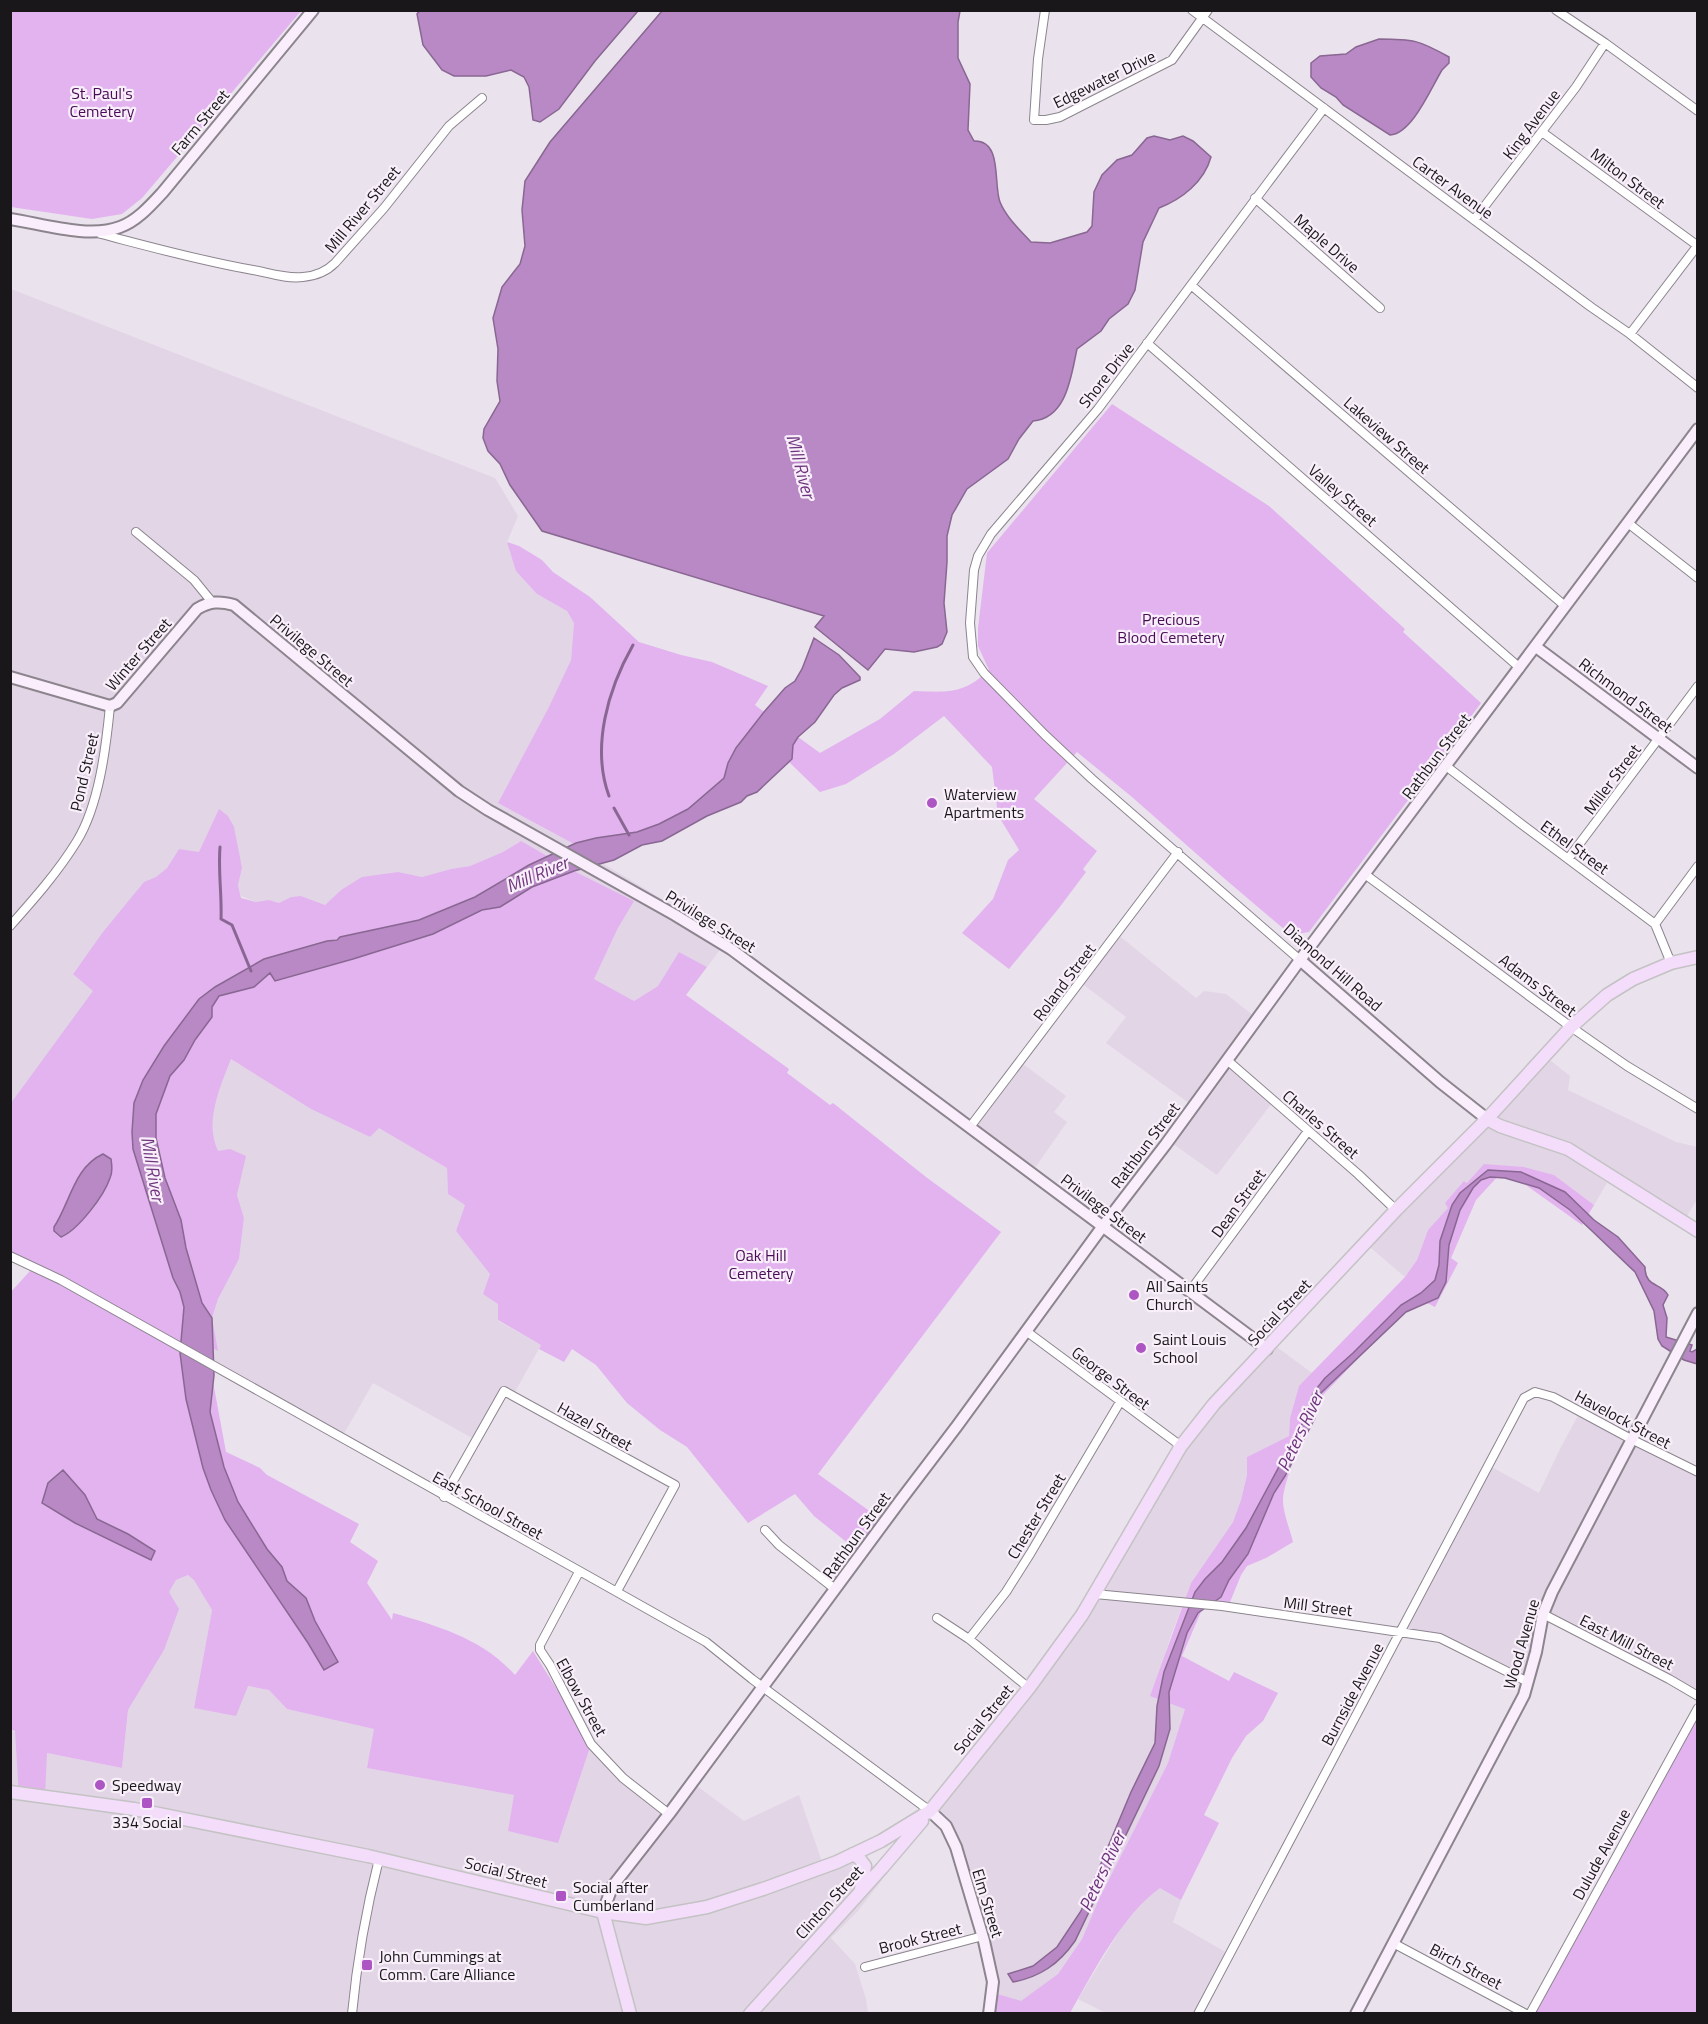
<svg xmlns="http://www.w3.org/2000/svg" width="1708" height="2024" font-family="'Titillium Web',sans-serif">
  <rect width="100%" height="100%" fill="#eae2ed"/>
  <path fill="#e2d5e6" d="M11,289L495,478L518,516L507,542L537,594L567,611L574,623L571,660L550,707L498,803L574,844L549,857L521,841L503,852L470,866L451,869L422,877L397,872L341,890L325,905L301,896L291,897L279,903L269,900L256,902L241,896L238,885L242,868L199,853L179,849L167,868L156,877L144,882L73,973L95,992L11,1118Z
    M602,863L728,939L707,967L679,952L658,986L634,1001L594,979L618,928L633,901L574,871Z
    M1117,934L1196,998L1204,991L1226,994L1259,1020L1229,1058L1275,1099L1217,1175L1169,1141L1193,1106L1106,1043L1126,1017L1080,982Z
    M1546,1057L1570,1076L1568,1090L1676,1142L1697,1147V1199L1682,1225L1556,1147L1487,1122Z
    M231,1059L311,1109L370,1137L379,1127L447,1168L448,1194L465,1205L456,1231L491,1274L498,1304V1321L541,1345L511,1399L501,1394L474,1439L373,1383L342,1437L213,1362L212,1318L218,1299L239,1259L244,1218L237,1195L245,1157L217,1151L212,1140L213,1106Z
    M1019,1061L1066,1096L1054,1112L1067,1122L1030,1175L968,1128Z
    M1482,1125L1565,1155L1607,1183L1594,1205L1554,1175L1524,1167L1467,1183L1465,1181L1445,1203L1449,1208L1428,1230L1417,1260L1405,1277L1365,1243Z
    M1274,1345L1312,1373L1299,1386L1290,1418L1289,1436L1247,1457V1475L1241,1500L1233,1522L1191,1583L1170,1638L1165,1655L1185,1709L1168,1763L1099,1899L1082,1939L1058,1974L1021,2002L994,1993L955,1846L938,1821L936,1803L1033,1683L1180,1447Z
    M1581,1410L1697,1470V1689L1680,1683L1545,1613L1529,1679L1445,1639L1403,1631L1488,1465L1539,1493L1559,1451Z
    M188,1575L194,1579L212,1610L194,1708L247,1686L269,1690L287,1709L375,1729L367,1768L515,1795L509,1831L591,1744L621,1774L669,1812L693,1783L744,1821L799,1795L823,1865L854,1853L882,1880L857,1912L831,1938L855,1964L866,1999L868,2013H11L10,1729L46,1753L122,1768L128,1710L164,1650L168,1592L176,1580Z
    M1160,1887L1181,1900L1173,1922L1229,1954L1199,2013H1106L1078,1999L1122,1927L1148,1896Z"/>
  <path fill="#e2b3ef" d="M11,10H301V11L142,198L122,214L92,219L11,207Z
    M1112,404L1269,506L1405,629L1403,632L1481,703L1309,932L1291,935L1225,879L1132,797L1077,752L1034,799L1097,851L1083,869L1086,872L1059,908L1009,969L962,933L993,899L1008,860L1019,850L998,815L992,767L944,716L894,754L846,784L820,792L789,762L792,758L793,745L798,737L820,753L880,719L914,691C947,692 963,695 989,670L978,646V628L987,553Z
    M507,542L519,546L542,560L553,572L590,597L639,642L681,655L712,662L768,686L755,705L764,712L736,748L728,763L724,778L688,809L659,824L637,832L596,838L574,844L498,803L549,707L571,660L574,623L567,611L537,594L516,571Z
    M219,809L228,816L234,827L242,868L238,885L241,898L256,902L269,900L279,903L291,897L301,896L325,905L341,890L362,877L398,872L422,877L451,869L470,866L503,852L521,841L549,857L529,865L475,897L419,920L327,941L264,959L246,970L270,973L275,981L353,959L433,934L483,910L500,907L531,887L574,871L634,901L618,928L594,979L634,1001L658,986L679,952L707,967L686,995L789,1069L787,1073L830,1105L833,1103L926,1177L1001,1232L818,1474L882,1520L860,1553L814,1516L795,1494L748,1523L687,1447L660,1430L627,1403L596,1365L572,1349L564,1362L539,1349L541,1345L498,1320V1304L483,1294L490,1274L456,1231L465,1205L448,1194L447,1168L379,1128L370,1137L311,1109L231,1059C220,1088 204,1121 218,1151L230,1149L246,1156L237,1195L244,1218L239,1259L218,1299L212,1318L218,1351L181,1331L211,1371L226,1452L260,1468L267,1475L359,1524L350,1542L378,1561L367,1583L392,1620L393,1613C438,1626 483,1639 515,1675L533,1651L591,1744L558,1843L508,1831L514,1795L367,1768L374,1729L287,1709L269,1690L248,1686L236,1716L194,1708L212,1610L194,1580L188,1575L176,1580L169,1592L179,1609L164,1650L128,1710L122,1768L47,1753L45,1796H19L15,1731L10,1729V1293L30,1271L11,1257V1103L93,991L73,974L103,932L144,882L156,877L167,868L179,849L199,852Z
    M1484,1164L1524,1167L1554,1175L1594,1205L1582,1225L1523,1183L1499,1175L1476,1200L1451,1258L1458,1263L1435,1307L1423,1301L1405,1310L1321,1397L1313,1410L1315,1416C1304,1430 1283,1483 1283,1500C1283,1513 1290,1529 1293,1542L1266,1558L1247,1566L1241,1575L1228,1607H1203L1182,1656L1229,1681L1234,1672L1278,1693L1263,1721L1246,1736L1232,1758L1204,1815L1219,1823L1181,1900L1160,1888C1123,1914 1092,1974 1070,2013L992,2014L994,1993L1021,2001L1058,1974L1082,1939L1099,1899L1168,1763L1185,1709L1150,1696L1191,1583L1233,1522L1241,1500L1247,1475V1457L1289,1436L1290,1418L1299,1386L1405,1277L1417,1260L1428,1230L1448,1208L1445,1203L1464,1181L1467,1183Z
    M1697,1708V2013L1532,2014Z"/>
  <path fill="#b889c5" stroke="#896792" stroke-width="1.5" d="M420,10H638V11L595,61L559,109L540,122L533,120L529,87L524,77L511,70L486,76H454L442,70L423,45L417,14Z
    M662,11H960L958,22V58L970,84L968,130L974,141C1003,140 993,184 1000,202C1006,217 1020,230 1031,242L1050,243L1087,232L1092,226L1094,192L1102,175L1117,160L1132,155L1147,138L1154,136L1170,140L1183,136L1193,141L1211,157C1204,182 1182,199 1159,208L1143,242L1135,290L1128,304L1109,319L1101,331L1077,349C1071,376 1067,418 1033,421L1019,439L1008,459L967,489L952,515L947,536V562L944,603L947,632L942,644L937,647L914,652L885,649L868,670L815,627L824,616L542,531L510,485L500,464L488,451L483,438L484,429L500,401L497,381L498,349L493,318L502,287L520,264L525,246L522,210L525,181L550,142Z
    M1379,39C1413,39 1419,40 1449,57V63L1442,70C1431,88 1412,134 1390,135L1343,105L1336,97L1321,88L1311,77V63L1320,56L1346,54L1356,47Z
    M814,638L839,655L860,677V680L842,688L834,695L815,722L798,737L793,745L792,759L757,792L747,796L741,802L707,816L662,841L642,845L614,860L574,871L532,887L500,907L482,910L433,934L353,959L275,981L270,973L254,987L219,996L212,1007V1017L195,1040L184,1060L170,1076L156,1114V1138L165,1178L181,1220L186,1248L202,1303L212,1318L214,1375L210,1412L224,1467L238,1502L267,1549L282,1567L287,1581L306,1598L315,1621L338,1662L324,1670L308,1643L225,1520L211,1490L203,1468L186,1399L180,1353L184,1307L180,1292L173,1278L133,1149L132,1132L134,1103L143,1080L164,1046L199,999L215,987L264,959L327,941L337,940L340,937L419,920L475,897L529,865L576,843L596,838L637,832L659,824L688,809L724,778L728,763L736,748L764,712L785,688L795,681L802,669Z
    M103,1154L111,1159C112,1165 113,1172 110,1178C104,1196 78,1230 61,1237L54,1231V1227C70,1203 74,1167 103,1154Z
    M1488,1170L1521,1172L1565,1192L1594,1220L1618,1237L1645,1267C1645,1288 1661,1282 1668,1295L1663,1305L1667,1318L1666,1337L1692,1345L1690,1351L1692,1352L1697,1349V1364L1684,1360L1662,1346L1658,1339L1654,1311L1635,1272L1570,1210L1539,1188L1505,1178L1490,1177L1481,1180L1473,1188L1460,1210L1449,1245L1446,1282L1438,1298L1406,1312L1321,1393L1312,1411L1315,1418L1285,1476L1274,1493L1248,1554L1229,1580L1221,1597L1198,1613L1187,1633L1169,1692L1170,1729L1159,1766L1075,1941C1059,1964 1040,1977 1013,1982L1008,1974L1033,1966L1057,1947L1081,1911L1131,1792L1155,1743L1157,1706L1164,1672L1195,1592L1205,1579L1222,1562L1246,1528L1302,1424L1313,1393L1325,1378L1353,1353L1401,1305L1421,1293L1435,1280L1439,1265L1440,1241L1452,1205L1460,1193Z
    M63,1470L85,1495L97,1519L128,1534L155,1551L151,1560L75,1523L42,1503L48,1483Z"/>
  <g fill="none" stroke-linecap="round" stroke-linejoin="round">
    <path stroke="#896792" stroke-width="3" d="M609,796C591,747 608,689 633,645
      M614,808L629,835
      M220,847C218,871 222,895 221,919L232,925L251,971"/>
    <defs>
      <path id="street" d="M1045,10L1038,59L1034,120H1046L1060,117L1172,60L1208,10
        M1192,10L1591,307L1630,334L1698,388
        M1556,10L1605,43L1698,111
        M1542,132L1698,246
        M1255,198L1380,308
        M1474,220L1576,87L1605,43
        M101,234C151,247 201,261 253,270C269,273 286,279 303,277C316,276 326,272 335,263L384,208L449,126L482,98
        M1191,285L1565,606
        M1630,334L1698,245
        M1147,343L1520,668
        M1628,523L1698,578
        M136,532L194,580L212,602
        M1446,766L1520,823L1655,924L1671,963
        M1568,859L1698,686
        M1366,875L1571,1027L1627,1066L1698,1109
        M1655,924L1698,866
        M10,926C34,899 58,872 77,841C99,805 106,748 110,706
        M1300,960L1092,779L1045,735L984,673L973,657L970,623L974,570L978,556L991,534L1098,409L1324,108
        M1227,1060L1358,1174L1396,1210
        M970,1127L1178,852
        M10,1256L61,1280L706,1642L752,1679L930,1811
        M1190,1291L1308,1131
        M1026,1331L1181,1446
        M444,1497L504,1391L675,1485L617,1591
        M765,1530L779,1545L835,1589
        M579,1572L540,1645V1650L550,1665L591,1744L623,1778L669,1814
        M1095,1594L1222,1606L1440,1638L1528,1682
        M1543,1614L1669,1679L1698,1696
        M937,1618L969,1639L1029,1688
        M969,1639L1006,1592L1030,1554L1120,1402
        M1393,1943L1526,2014
        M865,1967L983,1936
        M352,2014C357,1961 366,1910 379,1859
        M1198,2014L1524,1398L1535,1392L1553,1397L1631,1439L1698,1472
        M1530,2014L1698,1708"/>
      <path id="secondary" d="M10,219C43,224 89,239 120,227C137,221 151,205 163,192L313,10
        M1536,647L1698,768
        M10,677L110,706L117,703L197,609C210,601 220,601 234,605L459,791L488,810L675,915L731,949L1267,1349
        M1300,960L1440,1082L1487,1119
        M930,1811L946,1826L956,1847L984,1941L993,1982L989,2014
        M603,1912L612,1887L669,1814L900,1501L957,1426L1103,1226L1166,1144L1300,960L1698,429
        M1356,2014L1524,1695L1536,1652L1543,1614L1552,1592L1698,1313"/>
      <path id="primary" d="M1487,1119L1500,1126L1568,1149L1698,1231
        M10,1792L134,1809L368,1856L603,1912L646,1918L707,1907L763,1889L837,1862L881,1841L930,1811L1029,1688L1082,1615L1181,1446L1214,1404L1396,1210L1487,1119L1571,1027L1607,995L1633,979L1671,963L1698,957
        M853,1854L859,1858L865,1866L861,1889
        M603,1912L630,2014
        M750,2014L882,1868L922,1821"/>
    </defs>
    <use href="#street" stroke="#8c858e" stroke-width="10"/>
    <use href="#secondary" stroke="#8c858e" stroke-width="14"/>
    <use href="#primary" stroke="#c3c3c3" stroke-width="15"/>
    <use href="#street" stroke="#fff" stroke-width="8"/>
    <use href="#secondary" stroke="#faeefd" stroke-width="10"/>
    <use href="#primary" stroke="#f4dcfb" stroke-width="12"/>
  </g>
  <g fill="#ac55c3" stroke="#f8effa" stroke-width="2">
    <circle cx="932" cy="803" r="6"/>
    <circle cx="1134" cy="1295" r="6"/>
    <circle cx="1141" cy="1348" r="6"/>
    <circle cx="100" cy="1785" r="6"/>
    <rect x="141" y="1797" width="12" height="12" rx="3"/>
    <rect x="555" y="1890" width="12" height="12" rx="3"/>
    <rect x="361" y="1959" width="12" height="12" rx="3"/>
  </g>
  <g text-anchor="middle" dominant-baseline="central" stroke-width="4.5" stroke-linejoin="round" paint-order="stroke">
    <g font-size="16" fill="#1a171a" stroke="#f8effa">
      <text transform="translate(1104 79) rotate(-26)">Edgewater Drive</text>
      <text transform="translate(200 122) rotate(-50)">Farm Street</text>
      <text transform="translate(1531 124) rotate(-53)">King Avenue</text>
      <text transform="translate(1628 178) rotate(37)">Milton Street</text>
      <text transform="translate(1453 187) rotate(36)">Carter Avenue</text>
      <text transform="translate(362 209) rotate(-50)">Mill River Street</text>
      <text transform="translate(1327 243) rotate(41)">Maple Drive</text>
      <text transform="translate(1106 375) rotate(-52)">Shore Drive</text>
      <text transform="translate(1387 435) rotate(41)">Lakeview Street</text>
      <text transform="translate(1343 495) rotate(41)">Valley Street</text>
      <text transform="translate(312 650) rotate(40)">Privilege Street</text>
      <text transform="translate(138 654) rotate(-49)">Winter Street</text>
      <text transform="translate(1626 695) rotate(37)">Richmond Street</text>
      <text transform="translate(1436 756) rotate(-53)">Rathbun Street</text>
      <text transform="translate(84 772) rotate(-77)">Pond Street</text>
      <text transform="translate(1612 779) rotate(-53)">Miller Street</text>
      <text transform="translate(1575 847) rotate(36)">Ethel Street</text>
      <text transform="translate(711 921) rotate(32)">Privilege Street</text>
      <text transform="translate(1333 967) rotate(41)">Diamond Hill Road</text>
      <text transform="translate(1064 982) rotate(-53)">Roland Street</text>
      <text transform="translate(1538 985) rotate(37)">Adams Street</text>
      <text transform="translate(1321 1124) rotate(41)">Charles Street</text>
      <text transform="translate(1145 1145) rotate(-53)">Rathbun Street</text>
      <text transform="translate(1238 1203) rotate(-54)">Dean Street</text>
      <text transform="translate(1104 1208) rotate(37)">Privilege Street</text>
      <text transform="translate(1279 1312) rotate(-47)">Social Street</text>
      <text transform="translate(1111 1378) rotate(37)">George Street</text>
      <text transform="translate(1623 1419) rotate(28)">Havelock Street</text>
      <text transform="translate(595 1426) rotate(29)">Hazel Street</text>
      <text transform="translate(488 1505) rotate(29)">East School Street</text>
      <text transform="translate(1036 1516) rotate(-59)">Chester Street</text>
      <text transform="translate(856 1535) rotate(-54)">Rathbun Street</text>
      <text transform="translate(1318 1606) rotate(7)">Mill Street</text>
      <text transform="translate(1627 1642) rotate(27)">East Mill Street</text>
      <text transform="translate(1521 1644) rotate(-74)">Wood Avenue</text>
      <text transform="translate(1352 1694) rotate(-62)">Burnside Avenue</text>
      <text transform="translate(582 1697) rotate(61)">Elbow Street</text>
      <text transform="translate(983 1719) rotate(-51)">Social Street</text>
      <text transform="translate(1601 1854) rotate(-61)">Dulude Avenue</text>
      <text transform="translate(506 1872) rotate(14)">Social Street</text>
      <text transform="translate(829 1902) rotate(-48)">Clinton Street</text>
      <text transform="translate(988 1903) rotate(73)">Elm Street</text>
      <text transform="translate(920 1938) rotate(-14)">Brook Street</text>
      <text transform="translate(1466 1966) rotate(28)">Birch Street</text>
    </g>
    <g font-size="16" fill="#480b56" stroke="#f8effa">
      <text x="102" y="93">St. Paul's<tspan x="102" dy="18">Cemetery</tspan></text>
      <text x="1171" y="619">Precious<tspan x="1171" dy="18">Blood Cemetery</tspan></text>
      <text x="761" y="1255">Oak Hill<tspan x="761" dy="18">Cemetery</tspan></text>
    </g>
    <g font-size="16" fill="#1a171a" stroke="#f8effa" text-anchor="start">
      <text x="944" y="794">Waterview<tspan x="944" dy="18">Apartments</tspan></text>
      <text x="1146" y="1286">All Saints<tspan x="1146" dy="18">Church</tspan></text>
      <text x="1153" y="1339">Saint Louis<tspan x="1153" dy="18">School</tspan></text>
      <text x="112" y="1785">Speedway</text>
      <text x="147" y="1822" text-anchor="middle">334 Social</text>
      <text x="573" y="1887">Social after<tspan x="573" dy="18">Cumberland</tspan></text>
      <text x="379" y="1956">John Cummings at<tspan x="379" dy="18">Comm. Care Alliance</tspan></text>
    </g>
    <g font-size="18" font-style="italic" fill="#6e347d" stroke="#f8effa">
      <text transform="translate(801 466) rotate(75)">Mill River</text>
      <text transform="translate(537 874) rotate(-23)">Mill River</text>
      <text transform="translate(153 1169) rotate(80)">Mill River</text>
      <text transform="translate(1300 1431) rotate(-65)">Peters River</text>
      <text transform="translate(1102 1871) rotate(-65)">Peters River</text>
    </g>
  </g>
  <rect width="1708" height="2024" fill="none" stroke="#1a171a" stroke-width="24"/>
</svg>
